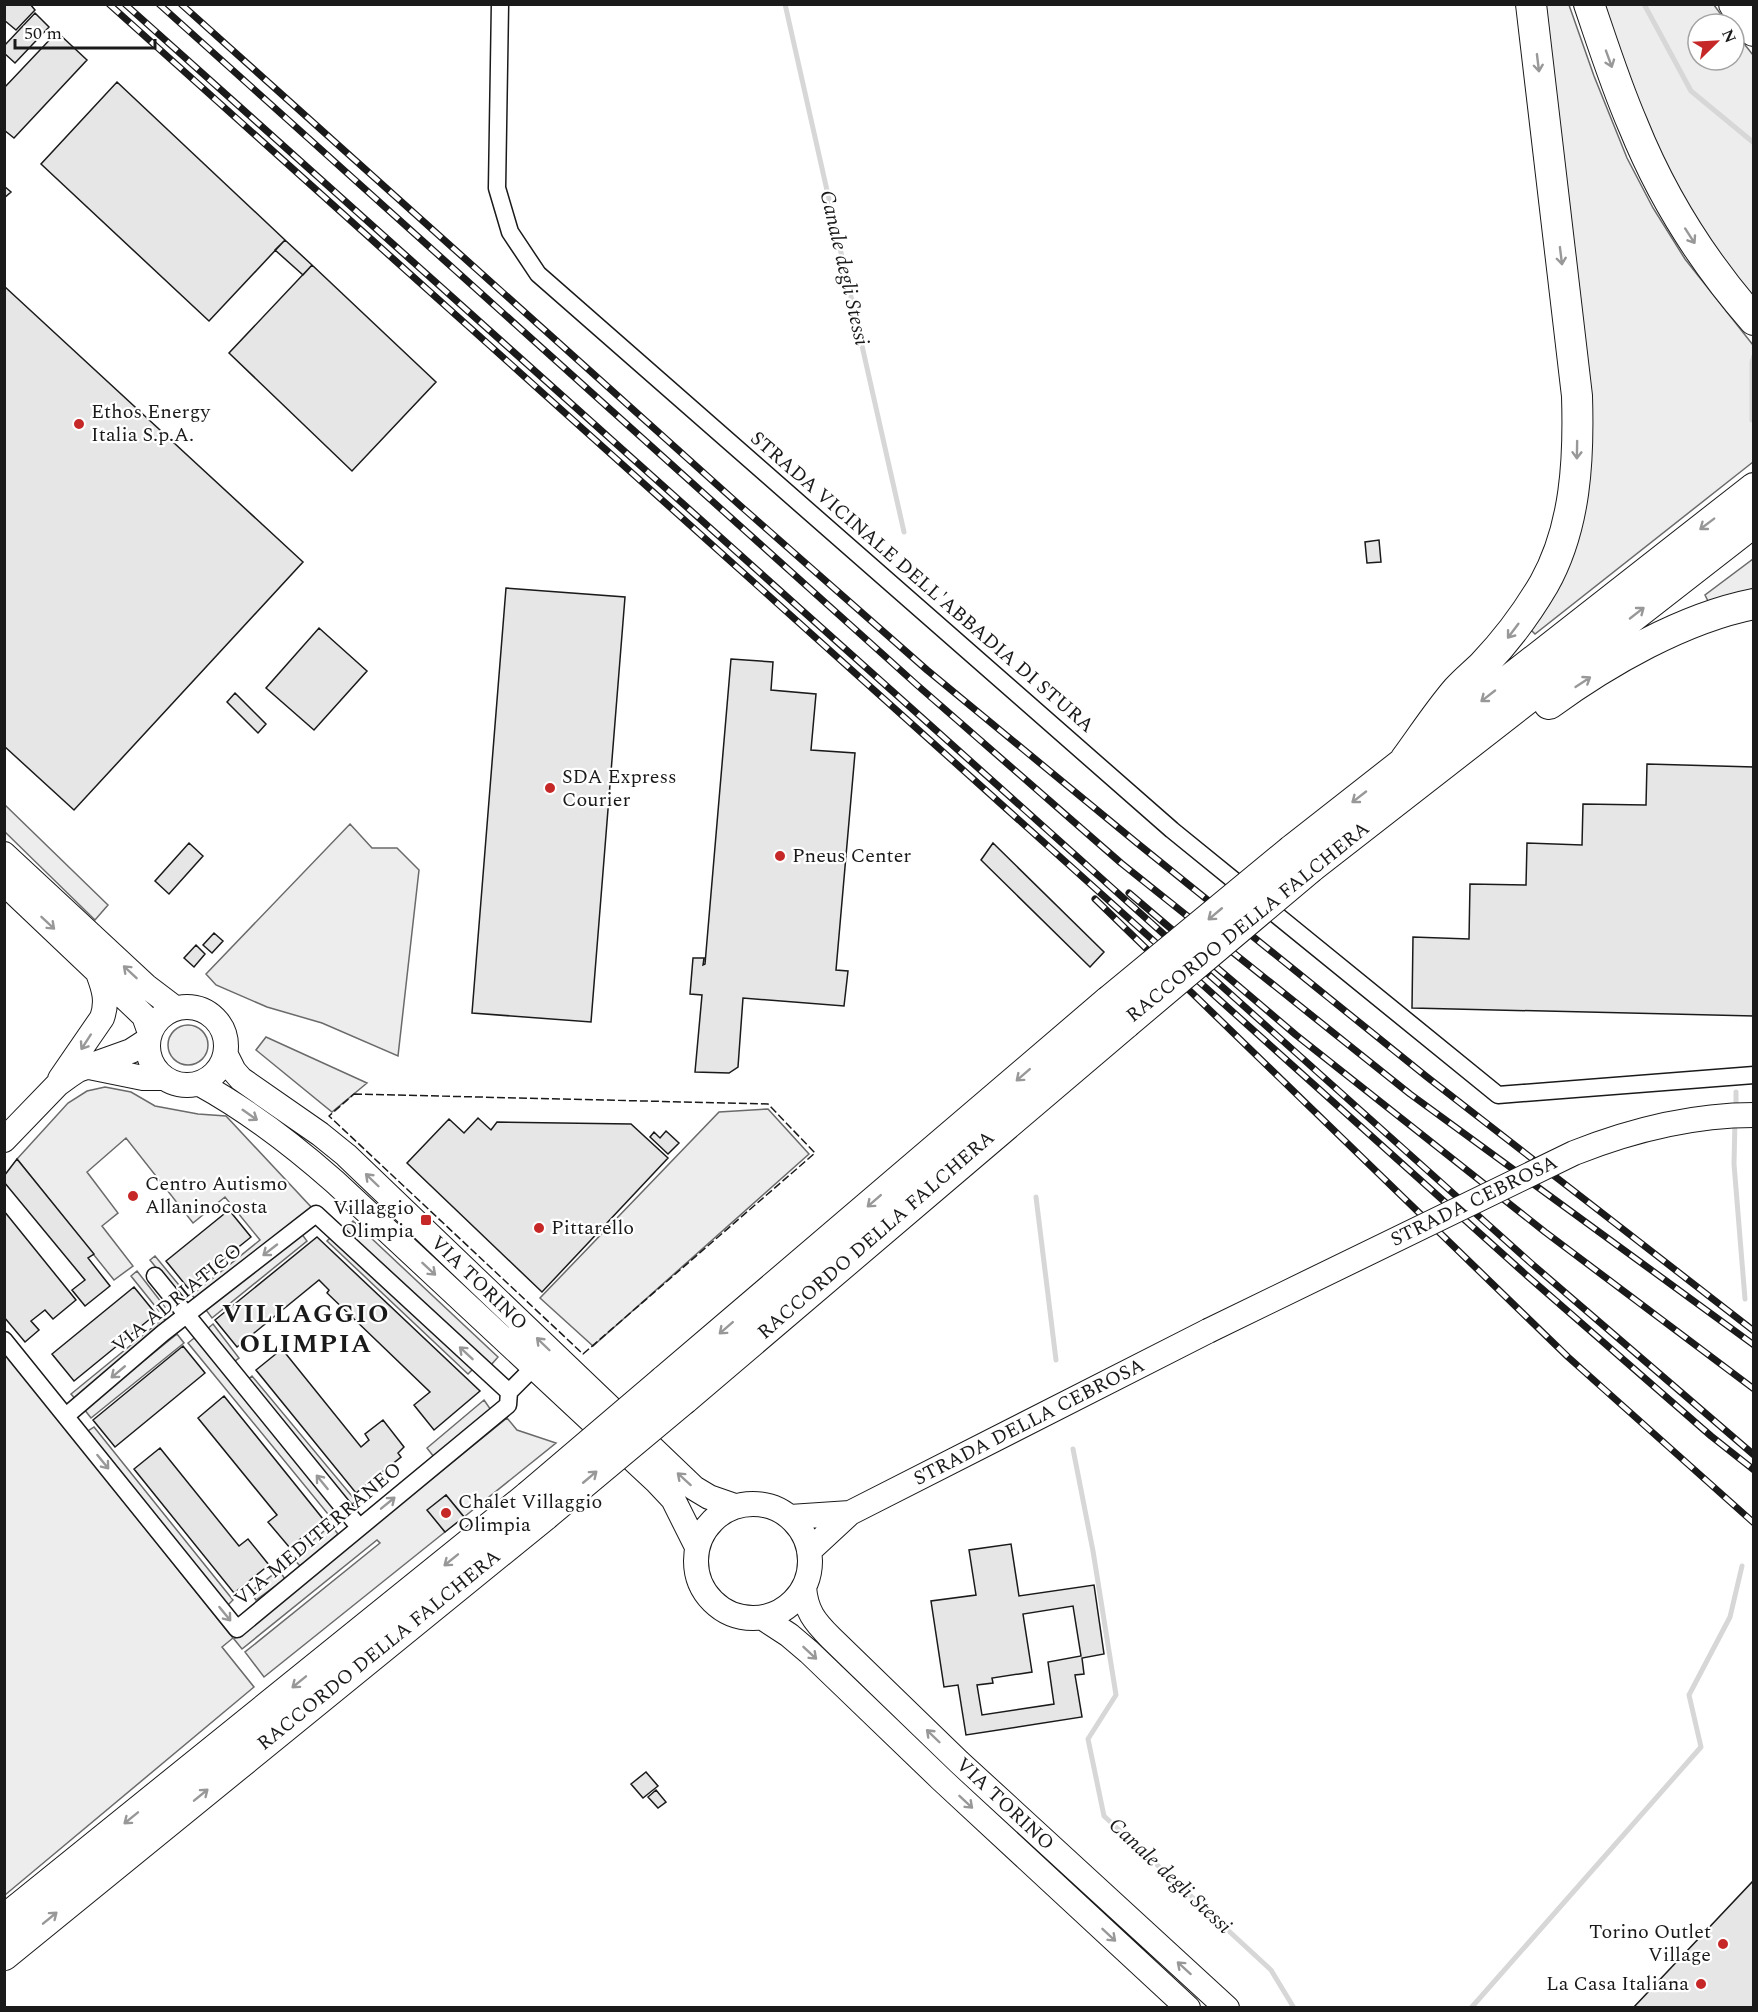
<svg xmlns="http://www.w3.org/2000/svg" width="1758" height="2012" font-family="Spectral,serif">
  <rect width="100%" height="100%" fill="#fff"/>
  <path fill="#ededed" stroke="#6a6a6a" stroke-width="1.5" d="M1541,5H1569L1594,76L1627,158L1653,208L1685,259L1753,345V462L1535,634L1531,630L1582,516Z
    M1602,5H1714L1728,24H1698V60H1734V31L1753,55V297L1718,256L1681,198L1651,137Z
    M1753,559V589L1708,601L1705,595Z
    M4,804L108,905L95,920L5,832Z
    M350,824L372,848H397L419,870L398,1056L322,1023L267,1007L216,985L206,974Z
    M168 1045a20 20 0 1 1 40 0a20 20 0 1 1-40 0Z
    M266,1037L367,1083L332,1112L256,1050Z
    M105,1087L131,1092L155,1106L198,1114L226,1116L313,1209L198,1302L192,1295L260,1240L225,1197L193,1223L126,1138L87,1172L118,1213L102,1226L133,1266L114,1280L17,1159L68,1103L87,1091Z
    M768,1109L809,1154L593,1346L540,1298L719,1112Z
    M353,1221L498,1357L491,1365L345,1230Z
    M301,1233L307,1241L212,1318L206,1310Z
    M333,1235L473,1369L468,1374L327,1241Z
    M155,1256L188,1296L183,1301L150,1260Z
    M137,1271L165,1307L159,1311L131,1276Z
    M164,1318L170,1325L77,1401L71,1394Z
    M213,1324L239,1358L231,1364L206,1330Z
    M177,1334L184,1343L91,1418L84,1409Z
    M198,1335L339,1513L332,1519L188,1343Z
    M4,1352L233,1638L222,1647L254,1687L5,1895Z
    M252,1376L356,1501L348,1507L245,1382Z
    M484,1400L491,1410L434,1457L427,1448Z
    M507,1418L517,1430L556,1443L464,1517L446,1495L428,1510L445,1532L264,1677L245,1652L380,1543L377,1540L242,1649L234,1639Z
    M94,1427L233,1600L226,1607L85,1433Z
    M331,1525L338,1534L300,1566L293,1558Z
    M279,1570L285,1579L256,1600L250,1592Z"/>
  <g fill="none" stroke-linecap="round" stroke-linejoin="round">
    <path stroke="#d7d7d7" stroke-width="5" d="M785,4L904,532
      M1644,4L1691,91L1754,143
      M1752,420V362L1754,356
      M1736,1108V1092
      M1735,1120L1734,1164L1745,1299
      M1036,1197L1056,1360
      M1073,1449L1093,1551L1116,1695L1088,1739L1104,1816L1271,1970L1294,2008
      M1471,2008L1701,1747L1689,1695L1730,1617L1742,1566"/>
  </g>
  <path fill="#e6e6e6" stroke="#1a1a1a" stroke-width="1.5" fill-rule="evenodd" d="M4,4H30L35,10L16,30L4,20Z
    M35,13L49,27L15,63L4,53V46Z
    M57,32L87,60L14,138L4,130V88Z
    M117,82L285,240L209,321L41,164Z
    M4,186L11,192L4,198Z
    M285,240L312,265L303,275L275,250Z
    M312,265L436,382L352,471L229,353Z
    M4,286L303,562L74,810L4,746Z
    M1379,540L1381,562L1367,563L1365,542Z
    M506,588L625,597L591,1022L472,1013Z
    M319,628L367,671L314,730L266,688Z
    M731,659L773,662L771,690L816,694L811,750L855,753L836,970L848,971L844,1006L743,998L738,1067L729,1073L695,1072L702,995L690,994L693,958H704L703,965L705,964Z
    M235,693L266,724L258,733L227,702Z
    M1647,764L1754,767V1016L1412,1008L1413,937L1469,939L1470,884L1526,885L1527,843L1582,845L1583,804L1646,805Z
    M189,843L203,856L169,894L155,881Z
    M993,843L1104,952L1090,967L981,860Z
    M214,933L223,941L212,953L203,945Z
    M196,945L205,954L194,967L184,958Z
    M478,1118L491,1130L497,1122L631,1124L668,1158L542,1292L407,1163L449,1119L464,1133Z
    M666,1131L679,1143L668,1154L650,1137L654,1132L660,1138Z
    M17,1159L94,1254L88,1258L110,1286L85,1306L72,1290L85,1280L4,1182V1176Z
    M229,1210L251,1237L188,1288L166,1261Z
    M4,1211L76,1300L53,1319L45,1310L31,1321L39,1330L25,1342L4,1317Z
    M317,1237L480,1391L434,1430L414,1405L430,1392L327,1293L329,1290L319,1280L237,1347L215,1320Z
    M134,1287L156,1314L74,1381L52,1354Z
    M183,1346L205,1373L115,1447L93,1420Z
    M282,1349L361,1447L369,1440L365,1434L383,1420L404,1447L398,1453L401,1457L356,1493L256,1370Z
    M224,1396L323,1519L290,1548L268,1522L277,1515L198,1418Z
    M160,1448L239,1546L248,1539L269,1565L234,1593L134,1469Z
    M446,1495L464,1517L445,1532L427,1510Z
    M1011,1544L1019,1596L1094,1585L1104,1654L1082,1658L1084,1674L1075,1675L1082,1717L966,1735L958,1685L944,1687L931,1601L976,1595L969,1550ZM1073,1606L1081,1656L1048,1662L1054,1704L982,1715L977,1685L993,1683L992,1678L1032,1672L1023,1614Z
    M646,1772L658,1786L643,1798L631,1784Z
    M656,1790L666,1802L658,1808L648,1797Z
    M1754,1880V2008H1633Z"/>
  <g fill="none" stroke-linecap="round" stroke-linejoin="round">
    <defs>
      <path id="street" d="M500,4L497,188L510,232L538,274L1172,830L1498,1095L1754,1075
        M155,1276L359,1527
        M4,1340L237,1629L508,1405L509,1392L534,1367
        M66,1416L163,1333L316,1214L509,1392"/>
      <path id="secondary" d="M4,854L146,986L175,1008
        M4,883L144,1016L150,1033
        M148 1046a39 39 0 1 1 78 0a39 39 0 1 1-78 0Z
        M226,1055L234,1071L241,1079L320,1134L346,1155L694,1488L709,1497L735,1506
        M89,1067L143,1078H163
        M60,1079L102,1018C108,1001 104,989 98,973
        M200,1084C249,1111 293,1145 335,1182L657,1482L673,1499L697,1547
        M4,1140L58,1084L69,1076L78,1070L131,1051L148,1040
        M696 1561a57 57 0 1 1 114 0a57 57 0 1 1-114 0Z
        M790,1517L850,1513
        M809,1551L850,1513L1208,1331
        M804,1587C806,1611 814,1621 831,1638L959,1762L1227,2008
        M763,1618L789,1635L809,1652L942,1780L1188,2008"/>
      <path id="highway" d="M1589,4C1603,45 1616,86 1633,125C1662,197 1703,262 1754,320
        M1734,4L1754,31
        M1549,704C1607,662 1683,618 1754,604
        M1405,760C1422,737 1438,712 1457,690C1465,681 1475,673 1483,665C1507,640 1527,613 1544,584C1576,527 1579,459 1577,396L1531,4
        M1292,850L1754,488
        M1310,868L1754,522
        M664,1381L1109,1001
        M684,1399L1126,1023
        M4,1920L529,1496
        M4,1955L545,1515"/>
    </defs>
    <use href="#street" stroke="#1a1a1a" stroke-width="19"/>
    <use href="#secondary" stroke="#1a1a1a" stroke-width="26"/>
    <use href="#highway" stroke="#1a1a1a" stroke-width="32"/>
    <use href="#street" stroke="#fff" stroke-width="16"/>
    <use href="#secondary" stroke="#fff" stroke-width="24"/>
    <use href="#highway" stroke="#fff" stroke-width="30"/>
    <defs>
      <path id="rail" d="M109,4L1524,1273L1711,1436L1754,1470
        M125,4L1532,1264L1754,1455
        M159,4L917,685L1121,863L1410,1094L1754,1345
        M181,4L744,509L927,670L1137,843L1427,1077L1754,1331
        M1129,893L1296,1035L1545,1232L1754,1389
        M1095,899L1568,1357L1754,1523"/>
    </defs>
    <use href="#rail" stroke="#1a1a1a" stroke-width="7"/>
    <use href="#rail" stroke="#fff" stroke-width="4.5" stroke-dasharray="14" stroke-linecap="butt"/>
    <defs>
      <path id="secondary-bridge" d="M1208,1331L1574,1153C1632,1130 1691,1115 1754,1115"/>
      <path id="highway-bridge" d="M1109,1001L1292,850
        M1126,1023L1310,868
        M529,1496L664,1381
        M545,1515L684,1399"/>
    </defs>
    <use href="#secondary-bridge" stroke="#1a1a1a" stroke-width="26" stroke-linecap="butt"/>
    <use href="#highway-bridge" stroke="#1a1a1a" stroke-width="32" stroke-linecap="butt"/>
    <use href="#secondary-bridge" stroke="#fff" stroke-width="24"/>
    <use href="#highway-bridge" stroke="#fff" stroke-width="30"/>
    <path stroke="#1a1a1a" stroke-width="1.5" stroke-dasharray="8 3" stroke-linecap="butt" d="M354,1094L768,1104L815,1153L583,1354L329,1116Z"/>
  </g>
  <defs><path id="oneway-shaft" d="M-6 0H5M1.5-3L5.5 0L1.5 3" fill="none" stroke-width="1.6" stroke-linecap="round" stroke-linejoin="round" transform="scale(1.5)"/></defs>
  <g stroke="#989898">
    <use href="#oneway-shaft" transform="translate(1609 59) rotate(70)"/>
    <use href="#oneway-shaft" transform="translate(1538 63) rotate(83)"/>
    <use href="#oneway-shaft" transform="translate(1690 236) rotate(57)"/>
    <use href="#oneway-shaft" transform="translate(1561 256) rotate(83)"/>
    <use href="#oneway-shaft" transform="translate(1577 450) rotate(91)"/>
    <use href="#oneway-shaft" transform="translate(1707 524) rotate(143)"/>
    <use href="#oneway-shaft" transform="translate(1637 613) rotate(-38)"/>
    <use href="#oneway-shaft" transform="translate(1513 631) rotate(127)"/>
    <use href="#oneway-shaft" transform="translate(1583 682) rotate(-33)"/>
    <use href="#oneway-shaft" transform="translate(1488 696) rotate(142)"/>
    <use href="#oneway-shaft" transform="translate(1359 797) rotate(142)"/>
    <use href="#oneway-shaft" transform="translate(1215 914) rotate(140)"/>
    <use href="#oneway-shaft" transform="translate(48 923) rotate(43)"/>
    <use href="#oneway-shaft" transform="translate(130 972) rotate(-137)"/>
    <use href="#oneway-shaft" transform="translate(86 1042) rotate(123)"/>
    <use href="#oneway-shaft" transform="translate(1023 1075) rotate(139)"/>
    <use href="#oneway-shaft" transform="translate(250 1115) rotate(35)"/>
    <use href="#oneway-shaft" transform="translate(372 1180) rotate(-136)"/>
    <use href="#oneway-shaft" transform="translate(874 1201) rotate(139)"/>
    <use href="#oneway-shaft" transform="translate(270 1250) rotate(142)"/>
    <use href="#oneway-shaft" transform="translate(429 1269) rotate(43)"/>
    <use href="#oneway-shaft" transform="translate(726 1328) rotate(139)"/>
    <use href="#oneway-shaft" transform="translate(543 1344) rotate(-136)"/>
    <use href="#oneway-shaft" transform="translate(466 1353) rotate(-137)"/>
    <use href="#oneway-shaft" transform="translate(118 1372) rotate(140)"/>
    <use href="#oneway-shaft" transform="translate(103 1462) rotate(51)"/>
    <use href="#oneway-shaft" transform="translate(590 1477) rotate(-40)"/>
    <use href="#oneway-shaft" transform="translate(684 1479) rotate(-138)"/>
    <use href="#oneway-shaft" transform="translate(322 1482) rotate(-129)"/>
    <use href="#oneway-shaft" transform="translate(388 1503) rotate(-39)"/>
    <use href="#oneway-shaft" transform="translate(451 1560) rotate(141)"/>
    <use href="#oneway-shaft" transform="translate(225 1614) rotate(51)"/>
    <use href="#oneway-shaft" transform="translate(810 1653) rotate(43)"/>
    <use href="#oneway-shaft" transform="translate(299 1682) rotate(141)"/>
    <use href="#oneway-shaft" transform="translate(933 1736) rotate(-136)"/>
    <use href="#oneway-shaft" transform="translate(201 1795) rotate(-39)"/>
    <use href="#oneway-shaft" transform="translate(966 1802) rotate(43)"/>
    <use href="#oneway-shaft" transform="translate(131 1818) rotate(141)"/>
    <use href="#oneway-shaft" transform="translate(50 1918) rotate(-39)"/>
    <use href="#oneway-shaft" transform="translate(1109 1935) rotate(43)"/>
    <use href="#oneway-shaft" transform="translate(1184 1968) rotate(-138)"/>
  </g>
  <g fill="#c62828" stroke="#fff" stroke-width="2">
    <circle cx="79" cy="424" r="6"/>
    <circle cx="550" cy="788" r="6"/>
    <circle cx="780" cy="856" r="6"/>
    <circle cx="133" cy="1196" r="6"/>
    <rect x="420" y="1214" width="12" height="12" rx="3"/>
    <circle cx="539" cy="1228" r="6"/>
    <circle cx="446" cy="1513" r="6"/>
    <circle cx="1723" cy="1944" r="6"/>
    <circle cx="1701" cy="1984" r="6"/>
  </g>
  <g text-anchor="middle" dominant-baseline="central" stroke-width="4.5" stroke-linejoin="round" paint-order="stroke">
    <g font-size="20" fill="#1a1a1a" stroke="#fff" text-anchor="start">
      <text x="91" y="412">Ethos Energy<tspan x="91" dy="23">Italia S.p.A.</tspan></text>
      <text x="562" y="777">SDA Express<tspan x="562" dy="23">Courier</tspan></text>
      <text x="792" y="856">Pneus Center</text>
      <text x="145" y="1184">Centro Autismo<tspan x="145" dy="23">Allaninocosta</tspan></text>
      <text x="414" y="1208" text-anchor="end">Villaggio<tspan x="414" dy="23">Olimpia</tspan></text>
      <text x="551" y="1228">Pittarello</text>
      <text x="458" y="1502">Chalet Villaggio<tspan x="458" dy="23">Olimpia</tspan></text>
      <text x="1711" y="1932" text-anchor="end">Torino Outlet<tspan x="1711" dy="23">Village</tspan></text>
      <text x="1689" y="1984" text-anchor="end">La Casa Italiana</text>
    </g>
    <g font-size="20" fill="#1a1a1a" stroke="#fff">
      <text transform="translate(922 582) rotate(41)">STRADA VICINALE DELL'ABBADIA DI STURA</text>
      <text transform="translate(1248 922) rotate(-39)">RACCORDO DELLA FALCHERA</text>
      <text transform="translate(1474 1201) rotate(-26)">STRADA CEBROSA</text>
      <text transform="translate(876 1235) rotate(-41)">RACCORDO DELLA FALCHERA</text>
      <text transform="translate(479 1283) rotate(44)">VIA TORINO</text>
      <text transform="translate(177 1298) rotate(-39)">VIA ADRIATICO</text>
      <text transform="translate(1029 1422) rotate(-27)">STRADA DELLA CEBROSA</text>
      <text transform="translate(318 1534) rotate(-40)">VIA MEDITERRANEO</text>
      <text transform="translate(379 1650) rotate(-39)">RACCORDO DELLA FALCHERA</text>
      <text transform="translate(1005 1804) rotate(43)">VIA TORINO</text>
    </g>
    <g font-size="21" font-style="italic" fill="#1a1a1a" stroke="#fff">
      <text transform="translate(844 268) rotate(77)">Canale degli Stessi</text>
      <text transform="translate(1170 1876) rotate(43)">Canale degli Stessi</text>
    </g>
    <g font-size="26" font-weight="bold" letter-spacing="1.5" fill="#1a1a1a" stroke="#fff">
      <text x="306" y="1314">VILLAGGIO<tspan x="306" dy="30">OLIMPIA</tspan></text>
    </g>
  </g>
  <rect width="1758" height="2012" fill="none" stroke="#1a1a1a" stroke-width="12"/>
  <g transform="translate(1716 42) rotate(66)"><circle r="28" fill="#ffffff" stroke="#a3a3a3" stroke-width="1.5"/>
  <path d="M0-4.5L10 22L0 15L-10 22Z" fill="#c62828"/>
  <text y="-9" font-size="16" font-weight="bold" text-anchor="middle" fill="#1a1a1a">N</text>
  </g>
  <path d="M15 39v9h140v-9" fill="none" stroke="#1a1a1a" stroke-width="3"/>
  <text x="24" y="39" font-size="18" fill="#1a1a1a" stroke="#ffffff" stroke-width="4.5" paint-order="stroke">50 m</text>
</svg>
